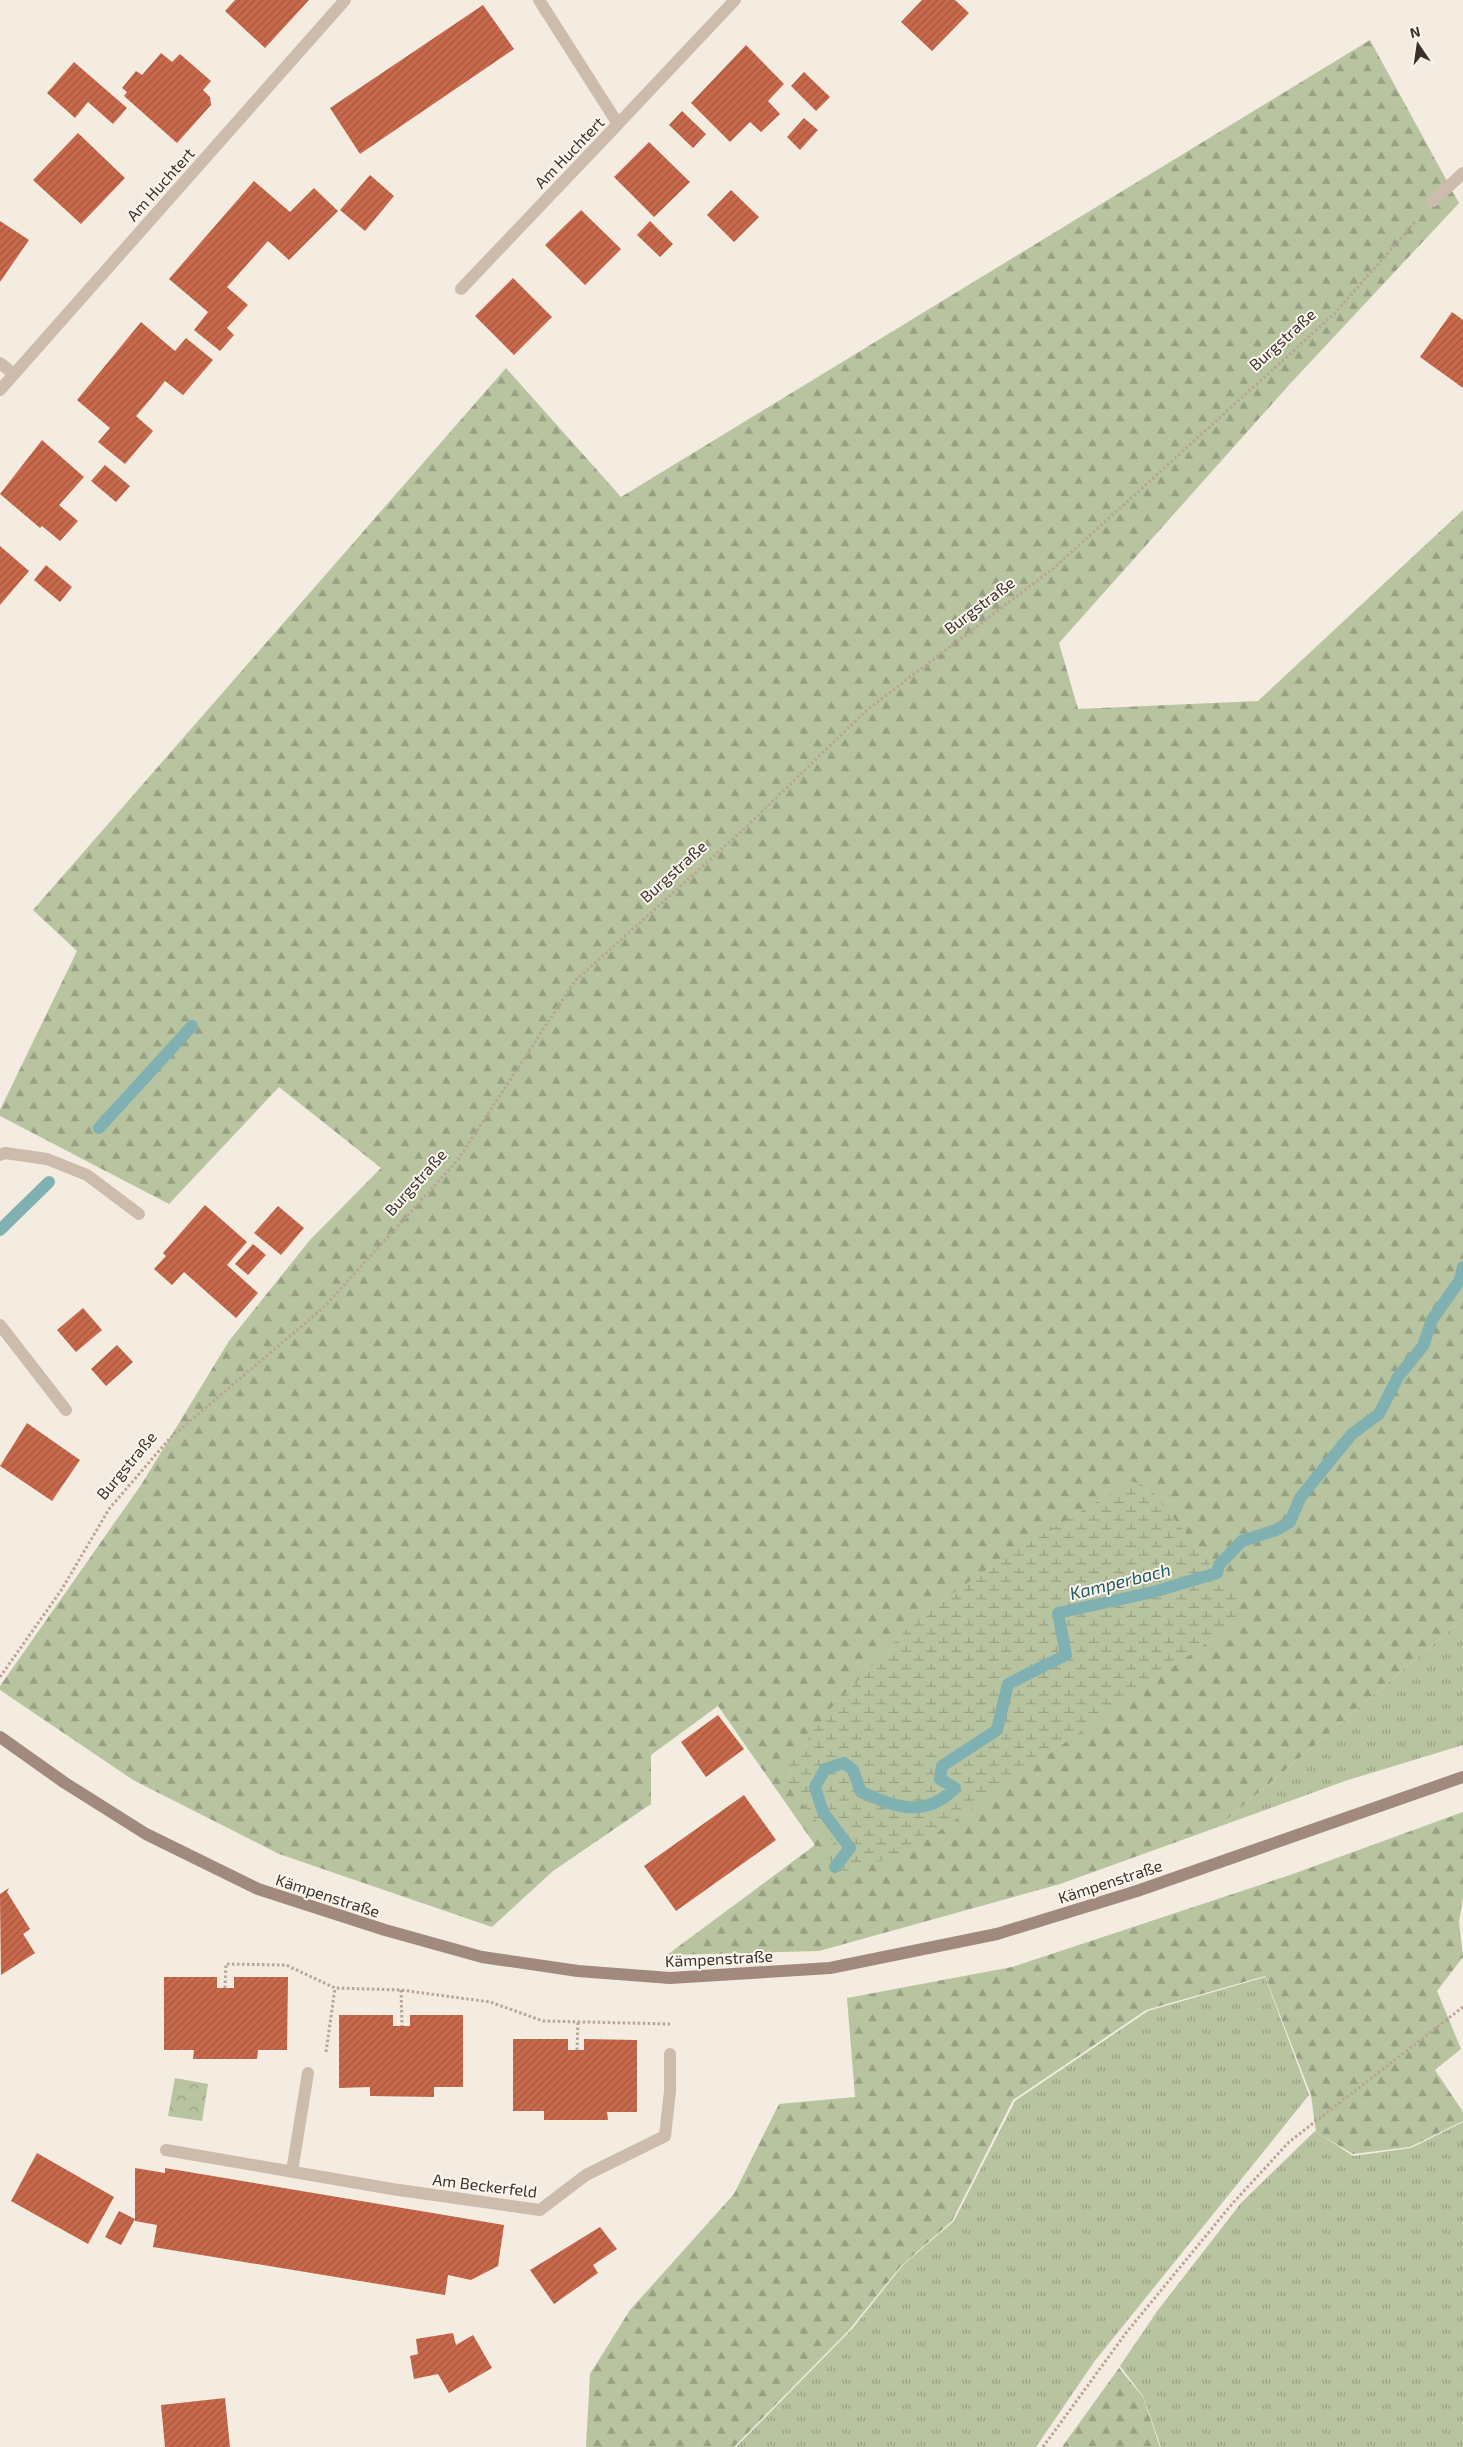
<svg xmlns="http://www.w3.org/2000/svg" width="1463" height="2447" font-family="'Exo 2',sans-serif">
  <defs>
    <pattern id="grass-tufts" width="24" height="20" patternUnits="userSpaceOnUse" patternTransform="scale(1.25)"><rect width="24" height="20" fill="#b8c4a0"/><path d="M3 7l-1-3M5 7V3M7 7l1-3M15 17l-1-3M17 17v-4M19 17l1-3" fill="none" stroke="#97a083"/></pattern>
    <pattern id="forest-firs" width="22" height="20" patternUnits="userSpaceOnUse" patternTransform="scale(1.25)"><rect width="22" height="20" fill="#b8c4a0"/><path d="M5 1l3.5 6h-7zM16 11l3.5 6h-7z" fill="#97a083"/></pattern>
    <pattern id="wetland-marsh" width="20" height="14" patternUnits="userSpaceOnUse" patternTransform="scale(1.25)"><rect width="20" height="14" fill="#b8c4a0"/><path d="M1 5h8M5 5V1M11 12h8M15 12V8" fill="none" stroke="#97a083"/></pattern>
    <pattern id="park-crowns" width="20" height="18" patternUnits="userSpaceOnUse" patternTransform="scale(1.25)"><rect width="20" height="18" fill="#b8c4a0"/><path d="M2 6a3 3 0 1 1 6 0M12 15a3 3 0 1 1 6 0" fill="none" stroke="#97a083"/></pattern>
    <pattern id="building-hatch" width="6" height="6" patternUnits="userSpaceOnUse" patternTransform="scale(1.25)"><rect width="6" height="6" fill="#c8694b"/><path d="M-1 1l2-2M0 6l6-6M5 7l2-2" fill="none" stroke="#a4573f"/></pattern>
  </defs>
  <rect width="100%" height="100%" fill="#f4ebe1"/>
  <path fill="url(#grass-tufts)" d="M1463,1619V1745L1345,1781L1218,1827Z
    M1265,1977L1309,2095L1094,2362L1036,2447H736L852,2329L903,2265L954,2221L1015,2101L1148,2011Z
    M1463,2122V2447H1161L1143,2396L1120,2366L1158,2310L1241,2203L1315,2131L1353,2156L1411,2148Z"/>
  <path fill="url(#forest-firs)" d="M1370,40L1459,203L1288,386L1059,643L1078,709L1258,701L1463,510V1619L1218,1827L1060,1884L819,1951L667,1955L815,1845L718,1706L651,1755V1804L553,1871L492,1927L279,1854L133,1780L0,1690V1686L141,1485L229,1341L310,1240L381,1168L279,1087L169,1204L0,1116V1110L77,951L33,910L506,368L621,497Z
    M1463,1812V1897L1459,1922L1463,1957L1437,1991L1461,2049L1435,2070L1463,2112V2121L1410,2147L1353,2154L1316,2132L1311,2095L1265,1976L1146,2010L1013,2100L952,2221L901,2266L849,2330L734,2447H586L590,2374L630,2310L734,2194L779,2104L855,2097L847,1998L1012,1967L1290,1875Z
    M1119,2368L1143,2397L1160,2447H1062Z"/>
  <path fill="url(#wetland-marsh)" d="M1131,1481L1149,1487L1239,1600V1618L1224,1631L904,1856L875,1862L846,1879L823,1852L834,1843L790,1788L785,1777L788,1764L830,1709L919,1617L997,1562Z"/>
  <path fill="url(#park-crowns)" d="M175,2078L208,2084L202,2121L168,2116Z"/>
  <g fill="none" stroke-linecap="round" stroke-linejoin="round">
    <path stroke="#7fb0b2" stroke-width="12" d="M99,1128L192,1026
      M0,1230L49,1182
      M835,1867L850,1848L823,1812L815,1787L825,1769L844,1763L853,1770L861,1792C896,1807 925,1819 955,1788L940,1779L942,1766L997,1730L1008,1684L1066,1655L1058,1613L1153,1592L1217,1573L1219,1565L1242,1541L1276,1530L1290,1522L1300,1498L1333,1457L1352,1434L1379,1414L1398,1377L1423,1346L1432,1320L1460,1280L1463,1267"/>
  </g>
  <path fill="url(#building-hatch)" d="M235,0H309L265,48L225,11Z
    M922,0H955L969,13L932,51L901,22Z
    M483,5L514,49L360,154L330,108Z
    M746,45L784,84L768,101L780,114L761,132L750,122L730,142L691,103Z
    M161,53L172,62L180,54L211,81L203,90L210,97L211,105L177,143L124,96L127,92L122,88L136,71L142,75Z
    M74,62L127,108L113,124L88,102L75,118L47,93Z
    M804,72L830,97L816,111L791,86Z
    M682,111L706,134L693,148L669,125Z
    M804,118L818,130L800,150L787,137Z
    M78,133L125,178L81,224L33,180Z
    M649,142L690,182L654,217L614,177Z
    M370,175L394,196L365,231L340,210Z
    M254,181L290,212L314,188L338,211L289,260L268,241L227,287L248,305L227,328L234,335L220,351L194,330L208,312L169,279Z
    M731,190L759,217L734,242L707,215Z
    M581,210L621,249L585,285L545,245Z
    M0,221L29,240L0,282Z
    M650,221L673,244L660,257L637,235Z
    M513,278L552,317L514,355L475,316Z
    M1452,312L1463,320V388L1420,357Z
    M141,322L175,351L186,338L213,360L183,395L165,381L153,396L136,416L153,431L125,464L98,442L110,428L77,400Z
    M42,440L84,477L59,505L78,521L60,541L42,526L40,528L0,494Z
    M105,465L130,486L116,502L91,481Z
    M0,546L29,571L0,605Z
    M46,565L72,587L60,602L34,580Z
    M205,1205L247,1242L227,1265L258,1293L236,1318L184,1272L172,1285L154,1269L166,1256L163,1253Z
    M278,1206L304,1228L281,1255L254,1233Z
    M253,1244L266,1255L248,1275L235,1264Z
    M83,1308L102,1330L76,1352L57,1330Z
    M117,1345L133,1362L106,1386L91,1369Z
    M27,1423L80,1460L52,1501L0,1466Z
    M718,1715L744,1749L706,1777L681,1742Z
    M744,1795L776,1840L676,1911L644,1866Z
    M9,1888L7,1892L30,1929L23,1934L35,1953L1,1975L0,1894Z
    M164,1977H217V1988H234V1977H288L287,2050H258L257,2059H193L194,2050H164Z
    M339,2015H393V2026H410V2015H463V2087H434V2097L370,2096V2087L339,2088Z
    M513,2039H568V2050H584V2039L637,2040V2112H607L608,2120H544V2111H513Z
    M37,2153L114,2197L88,2244L11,2201Z
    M135,2168L165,2173V2168L504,2225L498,2266L471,2280L448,2275L445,2295L153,2247L157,2225L135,2221V2219L121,2245L105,2237L119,2211L135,2219Z
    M600,2227L617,2249L593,2265L598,2273L554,2304L530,2270Z
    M453,2333L456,2345L473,2335L492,2368L449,2393L438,2374L414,2379L410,2356L418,2354L416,2339Z
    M225,2398L230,2447H165L161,2405Z"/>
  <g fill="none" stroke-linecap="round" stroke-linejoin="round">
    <path stroke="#b9a596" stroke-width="3" stroke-dasharray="2.5 2.5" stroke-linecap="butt" d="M0,1677L62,1589L109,1509L170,1438L323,1308L457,1161L575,981L745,828L868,709L1054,568L1335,313L1416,221
      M225,1988L226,1964L286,1965L335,1988L401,1990L490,2002L543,2021L670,2024
      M401,1990L402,2026
      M577,2050L578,2022
      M326,2052L335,1988
      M1043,2447L1126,2333L1232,2204L1289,2142L1463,2007"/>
    <path stroke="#cdbbac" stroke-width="12" d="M0,363L14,374
      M0,1155L5,1153L47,1159L87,1175L139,1214
      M0,1325L66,1410"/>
    <path stroke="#cdbbac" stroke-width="12" d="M539,0L618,124L735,0
      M1433,201L1463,173
      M461,289L618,124
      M0,390L345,0
      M166,2150L392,2189L540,2210L586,2175L665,2136L670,2091V2054
      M292,2171L308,2073"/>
    <path stroke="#a18a7d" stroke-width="12" d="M0,1737L65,1783L146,1834L258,1889L385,1930L482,1957L578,1971L670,1978L830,1968L997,1934L1137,1891L1463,1777"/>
  </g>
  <g text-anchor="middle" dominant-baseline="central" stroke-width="4" stroke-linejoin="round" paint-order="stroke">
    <g font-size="16" fill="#3b302b" stroke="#fbf5ee">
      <text transform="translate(569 152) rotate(-46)">Am Huchtert</text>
      <text transform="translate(160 184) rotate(-48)">Am Huchtert</text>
      <text transform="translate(1282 339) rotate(-42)">Burgstraße</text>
      <text transform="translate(979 605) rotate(-37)">Burgstraße</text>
      <text transform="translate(673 871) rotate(-42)">Burgstraße</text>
      <text transform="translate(415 1182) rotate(-48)">Burgstraße</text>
      <text transform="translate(126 1465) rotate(-50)">Burgstraße</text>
      <text transform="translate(1110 1881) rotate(-18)">Kämpenstraße</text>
      <text transform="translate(328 1895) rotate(18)">Kämpenstraße</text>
      <text transform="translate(719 1958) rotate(-3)">Kämpenstraße</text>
      <text transform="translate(485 2185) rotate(7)">Am Beckerfeld</text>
    </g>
    <g font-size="18" font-style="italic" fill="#1f5a5e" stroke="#fbf5ee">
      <text transform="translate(1120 1581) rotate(-14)">Kamperbach</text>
    </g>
  </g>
  <g transform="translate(1418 45) rotate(347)" stroke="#fbf5ee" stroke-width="4" paint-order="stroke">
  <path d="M0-4L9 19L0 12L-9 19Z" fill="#3b302b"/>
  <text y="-8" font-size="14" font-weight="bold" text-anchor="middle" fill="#3b302b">N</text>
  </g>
</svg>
